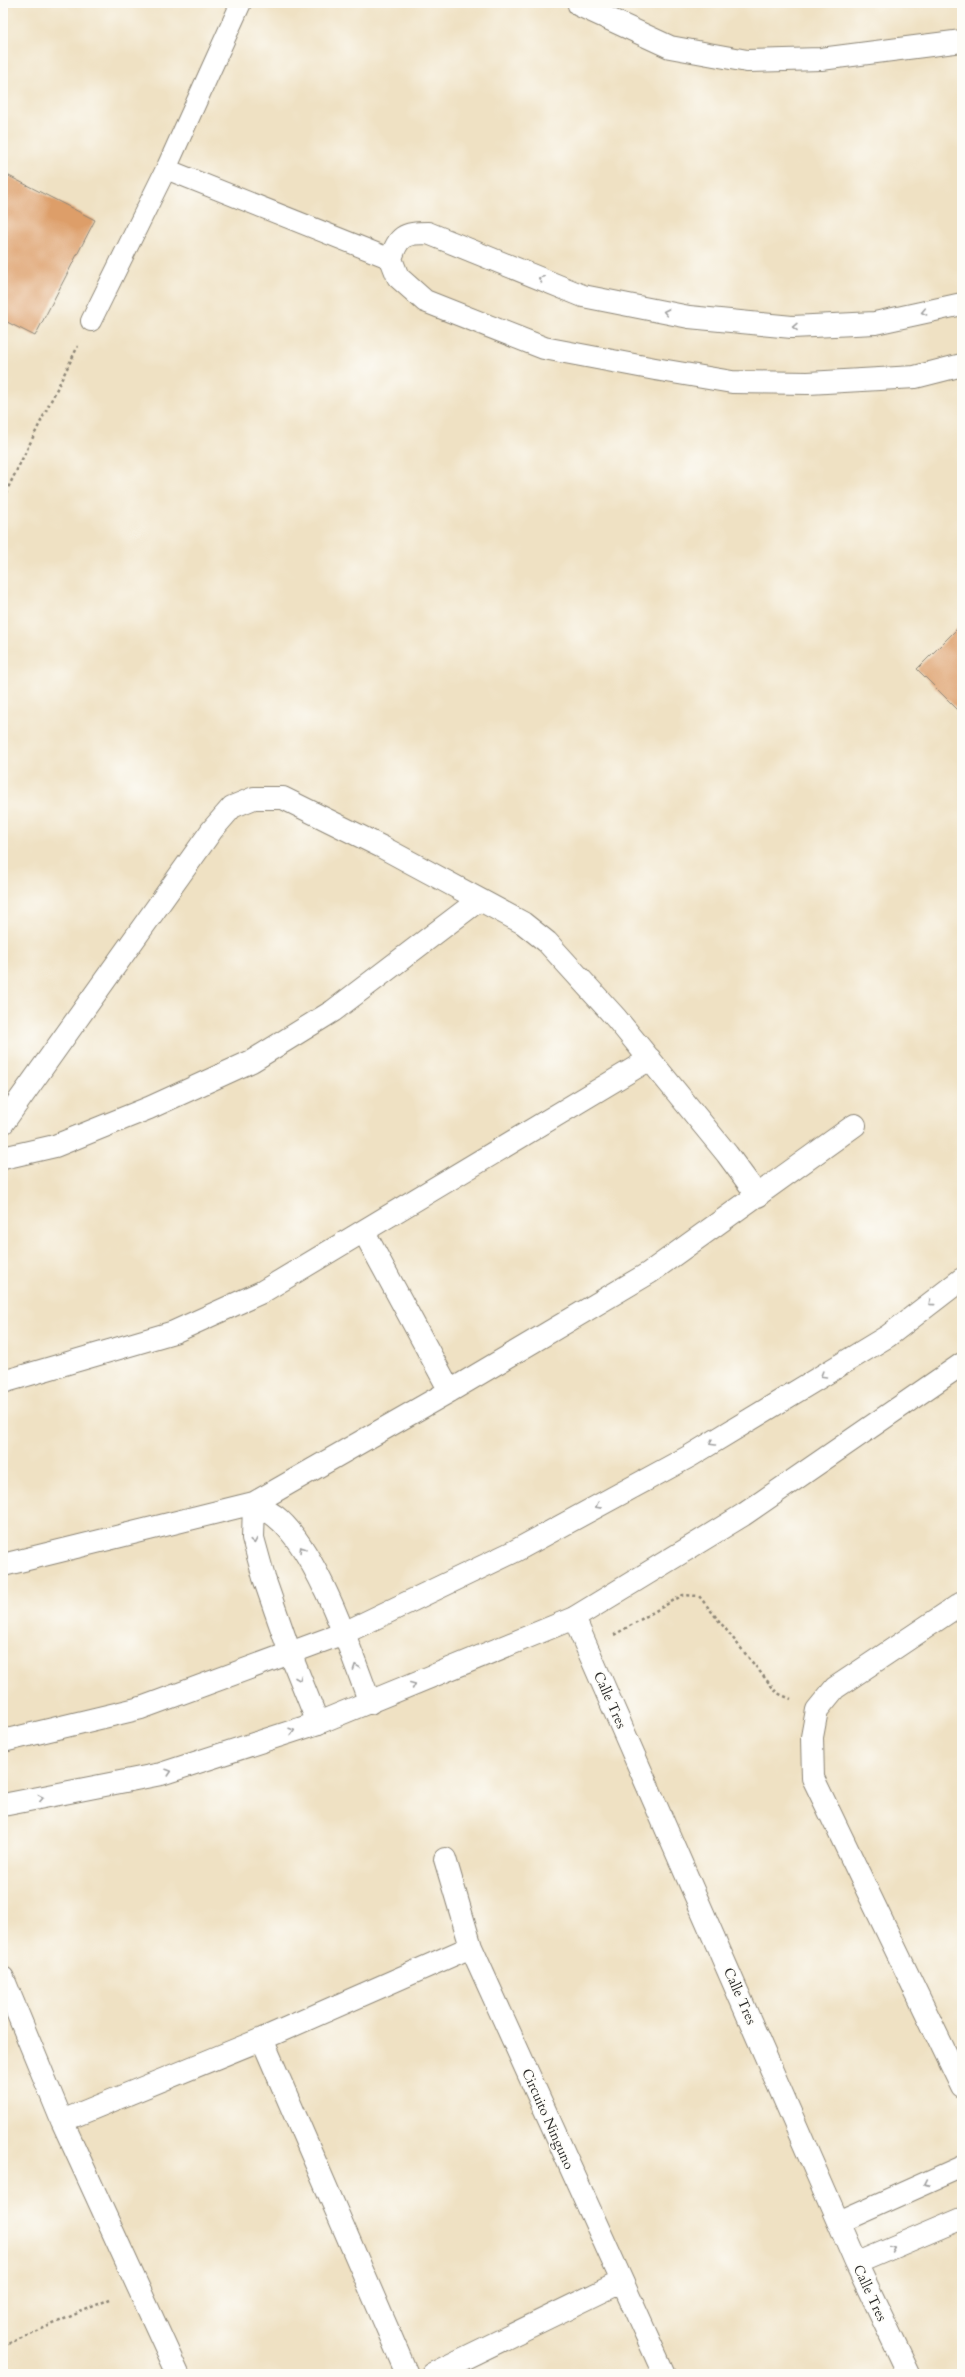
<svg xmlns="http://www.w3.org/2000/svg" width="965" height="2377" font-family="Cardo,serif">
  <rect width="100%" height="100%" fill="#fdfcf7"/>
  <filter id="ink" filterUnits="userSpaceOnUse"><feTurbulence type="fractalNoise" baseFrequency=".025" numOctaves="2"/><feDisplacementMap in="SourceGraphic" scale="8" xChannelSelector="R" yChannelSelector="G"/><feConvolveMatrix kernelMatrix="1 2 1 2 8 2 1 2 1" color-interpolation-filters="sRGB"/></filter>
  <filter id="wash" filterUnits="userSpaceOnUse"><feTurbulence type="fractalNoise" baseFrequency=".012" numOctaves="4" result="noise"/><feDisplacementMap in="SourceGraphic" scale="16" xChannelSelector="R" yChannelSelector="G"/><feGaussianBlur stdDeviation="0.9" result="paint"/><feColorMatrix in="noise" values="0 0 0 0 0 0 0 0 0 0 0 0 0 0 0 0 0 1.4 0 .05"/><feComposite in="paint" operator="in"/></filter>
  <g filter="url(#wash)">
    <rect width="100%" height="100%" fill="#efe1c3"/>
    <g id="blocks">
      <path fill="#dd9e69" d="M3,173L95,220L35,336L3,320Z
        M962,624V714L917,669Z"/>
    </g>
  </g>
  <g filter="url(#ink)">
    <use href="#blocks" fill-opacity="0" stroke="#8d8677" stroke-width="1"/>
    <g fill="none" stroke-linecap="round" stroke-linejoin="round">
      <defs>
        <path id="lane" d="M166,169L391,259
          M91,321L166,169L241,3"/>
        <path id="street" d="M579,5L670,47L747,61L821,59L962,41
          M962,304L875,323L792,327L689,317L583,296L428,233C404,233 398,236 391,259L398,277L425,301L544,348L655,369L732,382L808,383L915,377L962,365
          M3,1123L212,830L232,807L254,798H283L382,847L523,923L547,942L616,1018L727,1154L758,1196
          M3,1158L55,1146L149,1108L252,1061L333,1011L479,900
          M364,1232L450,1391
          M3,1382L174,1332L262,1292L650,1059
          M254,1503C260,1507 268,1511 275,1516C317,1549 351,1652 370,1703
          M254,1503L253,1538L264,1578L290,1653L318,1723
          M3,1565L254,1503L450,1391L649,1273L855,1125
          M962,1603L835,1688L817,1710L812,1737L813,1778L962,2087
          M574,1618L856,2263L909,2374
          M445,1859L471,1947L664,2374
          M3,1978L62,2121L178,2374
          M262,2039L407,2374
          M62,2121L262,2039L471,1947
          M839,2222L962,2167
          M856,2263L962,2218
          M432,2374L621,2282"/>
        <path id="secondary" d="M3,1741L141,1708L290,1653L344,1633L515,1551L690,1456L888,1336L962,1279
          M3,1805L161,1774L318,1723L574,1618L743,1515L962,1364"/>
      </defs>
      <use href="#lane" stroke="#8d8677" stroke-width="22"/>
      <use href="#street" stroke="#8d8677" stroke-width="24"/>
      <use href="#secondary" stroke="#8d8677" stroke-width="24"/>
      <path stroke="#8d8677" stroke-width="2.5" stroke-dasharray="3 3" stroke-linecap="butt" d="M3,498L78,346
        M614,1635L683,1595L699,1596L777,1693L791,1699
        M3,2346L110,2299"/>
      <use href="#lane" stroke="#fff" stroke-width="20"/>
      <use href="#street" stroke="#fff" stroke-width="22"/>
      <use href="#secondary" stroke="#fff" stroke-width="22"/>
    </g>
    <defs><path id="oneway-chevron" d="M-2-3.5L2.5 0L-2 3.5" fill="none" stroke-width="1.6" stroke-linecap="round" stroke-linejoin="round"/></defs>
    <g stroke="#a0a0a0">
      <use href="#oneway-chevron" transform="translate(541 279) rotate(-158)"/>
      <use href="#oneway-chevron" transform="translate(666 312) rotate(-169)"/>
      <use href="#oneway-chevron" transform="translate(924 312) rotate(168)"/>
      <use href="#oneway-chevron" transform="translate(795 327) rotate(179)"/>
      <use href="#oneway-chevron" transform="translate(931 1303) rotate(143)"/>
      <use href="#oneway-chevron" transform="translate(823 1375) rotate(149)"/>
      <use href="#oneway-chevron" transform="translate(712 1443) rotate(149)"/>
      <use href="#oneway-chevron" transform="translate(598 1506) rotate(152)"/>
      <use href="#oneway-chevron" transform="translate(254 1541) rotate(79)"/>
      <use href="#oneway-chevron" transform="translate(302 1549) rotate(-122)"/>
      <use href="#oneway-chevron" transform="translate(356 1667) rotate(-110)"/>
      <use href="#oneway-chevron" transform="translate(299 1678) rotate(68)"/>
      <use href="#oneway-chevron" transform="translate(413 1685) rotate(-23)"/>
      <use href="#oneway-chevron" transform="translate(292 1731) rotate(-18)"/>
      <use href="#oneway-chevron" transform="translate(169 1772) rotate(-18)"/>
      <use href="#oneway-chevron" transform="translate(41 1798) rotate(-11)"/>
      <use href="#oneway-chevron" transform="translate(926 2183) rotate(156)"/>
      <use href="#oneway-chevron" transform="translate(892 2248) rotate(-23)"/>
    </g>
  </g>
  <g text-anchor="middle" dominant-baseline="central" stroke-width="3" stroke-linejoin="round" paint-order="stroke">
    <g font-size="14" fill="#2b2b2b" stroke="#fdfcf7">
      <text transform="translate(610 1700) rotate(66)">Calle Tres</text>
      <text transform="translate(740 1996) rotate(66)">Calle Tres</text>
      <text transform="translate(548 2119) rotate(66)">Circuito Ninguno</text>
      <text transform="translate(870 2293) rotate(65)">Calle Tres</text>
    </g>
  </g>
  <rect width="965" height="2377" fill="none" stroke="#fdfcf7" stroke-width="16"/>
</svg>
